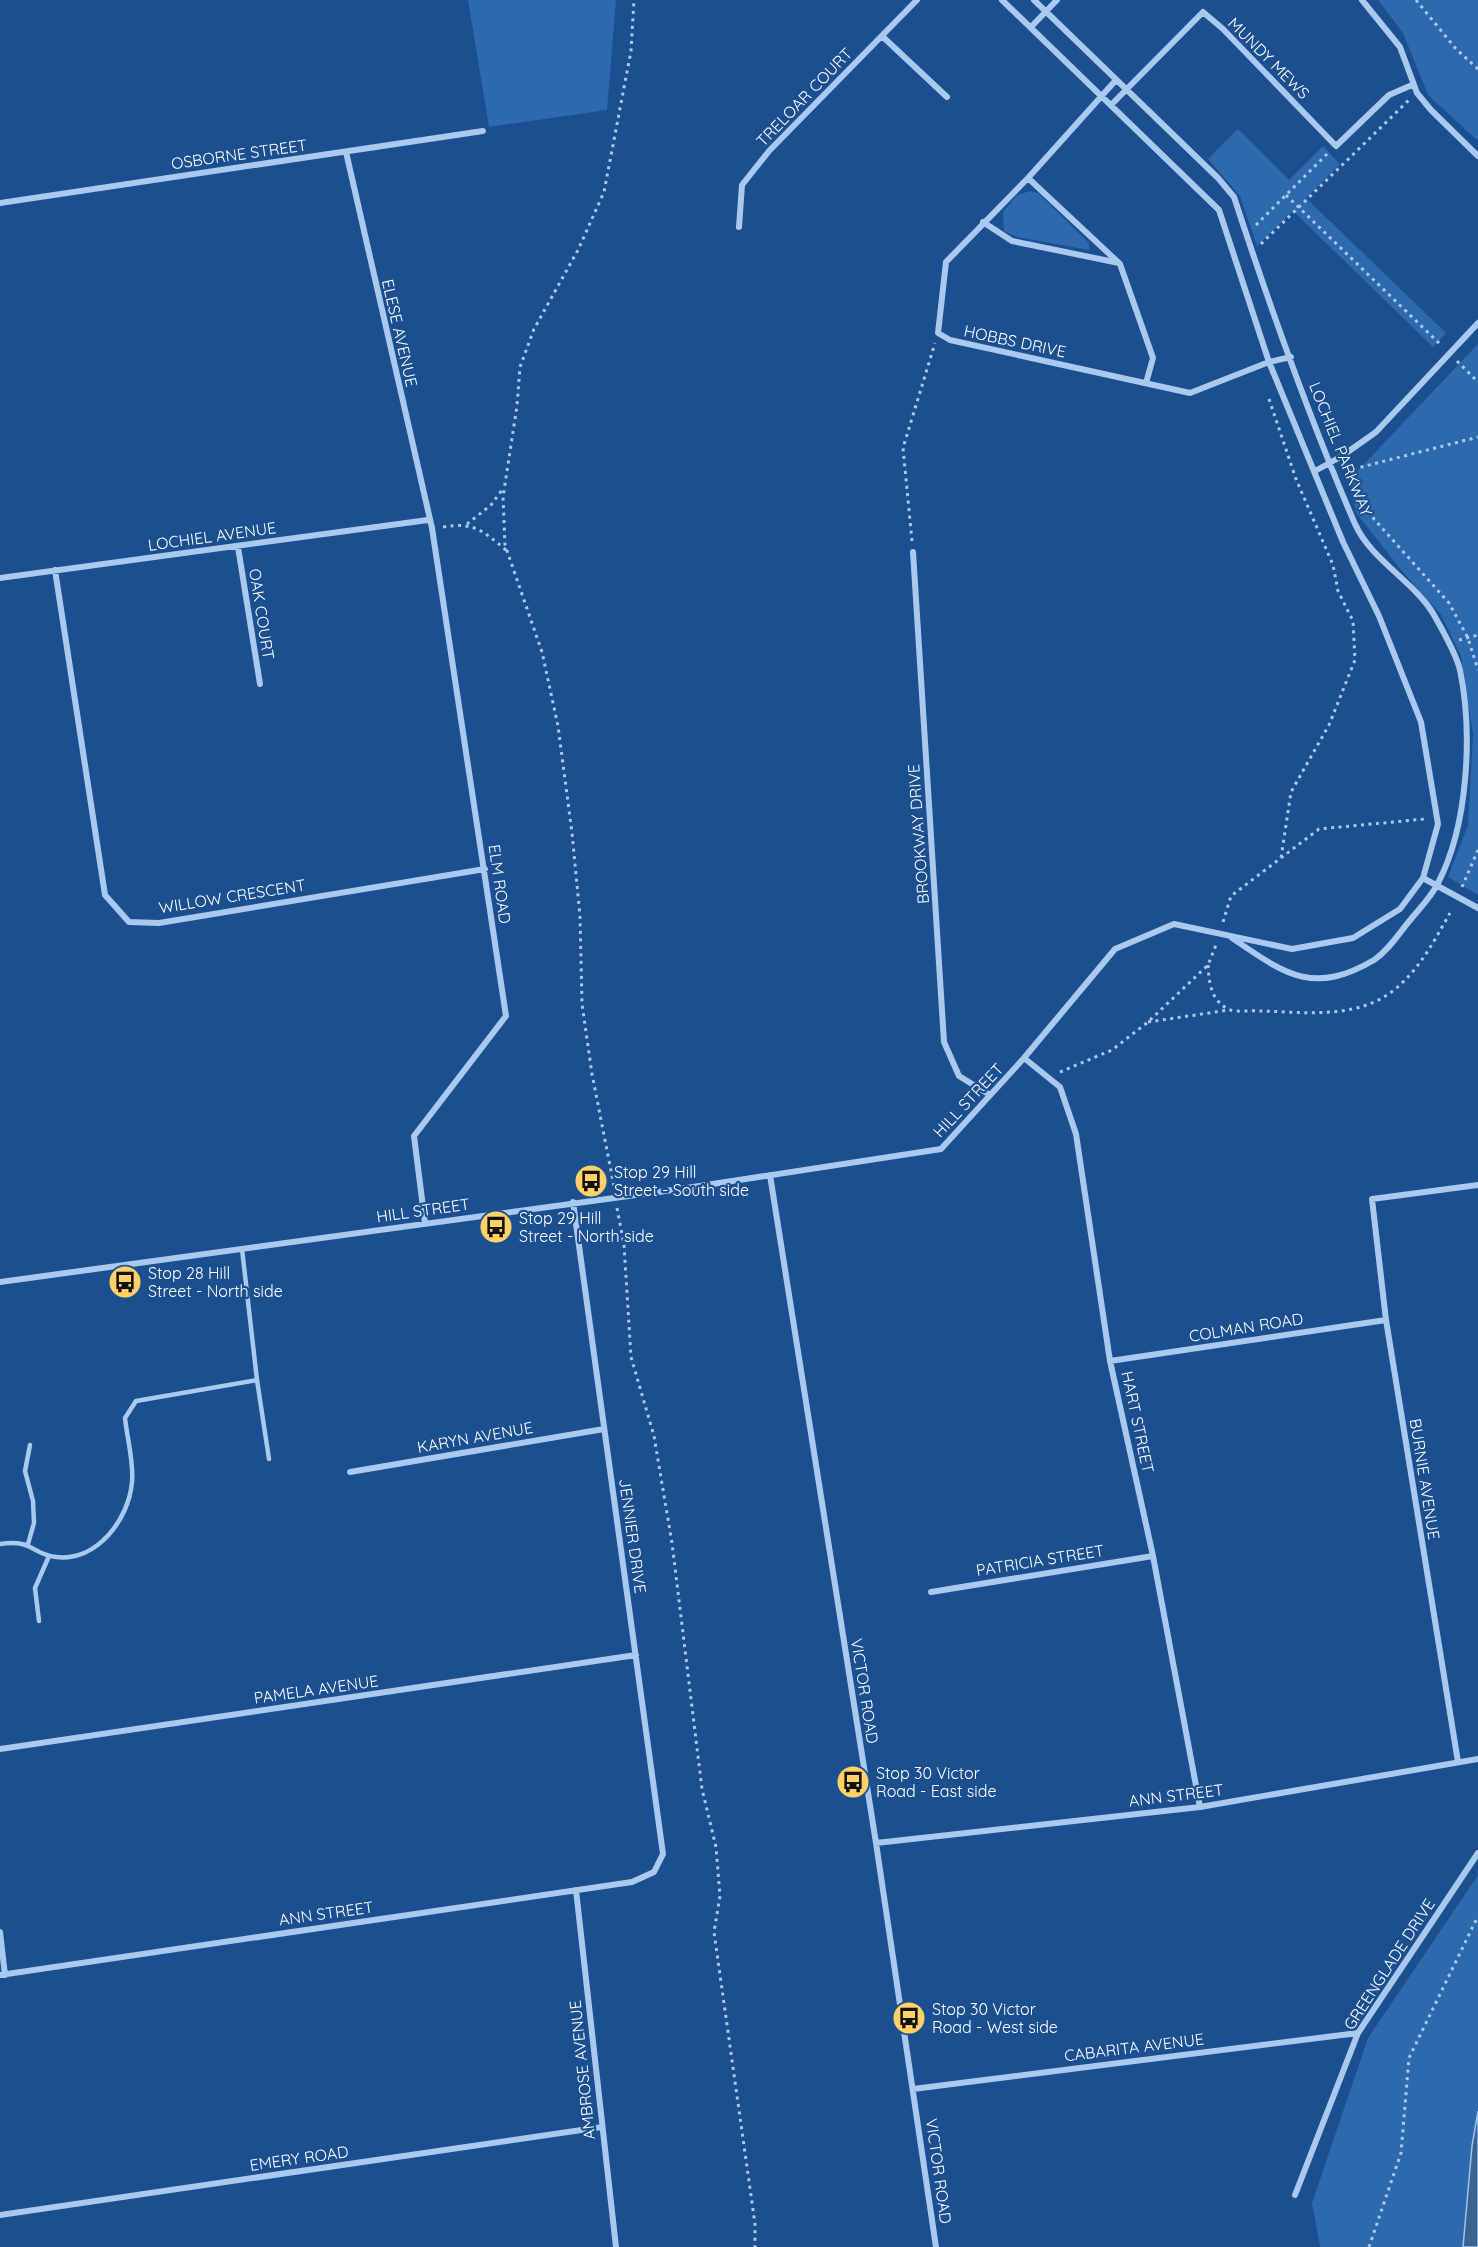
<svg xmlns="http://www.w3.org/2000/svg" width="1478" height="2247" font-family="Quicksand,sans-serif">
  <rect width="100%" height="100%" fill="#1b4f8f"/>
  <path fill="#2e69ad" d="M468,0H616L607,110L489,127Z
    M1378,0H1478V141L1428,95L1403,33Z
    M1238,129L1289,180L1323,146L1340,164L1306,198L1446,333L1433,347L1293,211L1257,246L1240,196L1208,159Z
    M1030,191L1038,193L1089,243V250L1017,237L1004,231L1003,212L1017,195Z
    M1478,344V895L1448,877L1468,825L1473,734L1461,656L1441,615L1402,571L1357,514L1348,481Z
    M1478,1875V2247H1320L1312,2203L1368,2038Z"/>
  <path fill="#3c6290" stroke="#9cc4f0" stroke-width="1.5" d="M1478,2111V2247H1463L1472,2146Z"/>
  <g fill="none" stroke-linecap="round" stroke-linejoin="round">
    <path stroke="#a9c9ee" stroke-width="3" stroke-dasharray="3 4.5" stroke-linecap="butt" d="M1416,0L1456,49L1478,69
      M1286,195L1442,346
      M1256,225L1328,153
      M1261,244L1409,100
      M1457,361L1478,382
      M1269,399L1296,479L1333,565L1338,591L1353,621L1355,660L1329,725L1291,792L1281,858
      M1346,471L1478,437
      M1348,471L1374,519L1449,603L1468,638L1478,670
      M467,524L491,505L502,490
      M443,527C474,522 482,530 506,550
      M912,541L903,448L935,343
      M1459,640L1478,635
      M1462,887L1478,850
      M1223,922L1231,896L1319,829L1425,819
      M1208,965C1209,983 1211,1000 1228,1009C1236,1013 1251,1010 1260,1011C1305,1012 1356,1020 1394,990C1420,969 1434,941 1450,913
      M1148,1022L1229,1010
      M1060,1072L1112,1050L1148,1022L1208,965L1216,945
      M614,1186L592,1074L582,1004L580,916L572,833L558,726L542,652L505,545L503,497L517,406L520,367L534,329L578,250L604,192L631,51L634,0
      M617,1208L624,1245L631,1357L654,1436L672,1543L702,1789L716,1847L720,1896L714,1932L755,2224V2247
      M1369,2247L1401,2153L1409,2058L1478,1916"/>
    <path stroke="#a9c9ee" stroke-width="4.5" d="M257,1380L269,1459
      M0,1544C34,1539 30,1554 56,1557C97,1562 129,1519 132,1482C134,1462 127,1438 125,1418L136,1401L257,1380L242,1249
      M28,1544L34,1523L33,1501L25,1471L30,1445
      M39,1621L35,1588L49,1556"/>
    <path stroke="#a9c9ee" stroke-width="6" d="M1034,0L1218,178L1234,197C1270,307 1309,418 1355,524C1371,560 1416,583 1434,615C1443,631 1456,653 1460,670C1473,733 1468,826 1438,883C1432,896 1420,908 1411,919C1399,933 1389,950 1374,960C1313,996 1285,974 1232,938
      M1362,0L1400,47L1417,93L1431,110L1478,156
      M1031,27L1057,0
      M883,37L947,97
      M1116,80L1028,178L946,262L938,333L950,340L1190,393L1269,362L1291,357
      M1112,104L1203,12L1223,29L1336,146L1389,95L1412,85
      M346,152L432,528L506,1016L414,1136L425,1223
      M1028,178L1120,264L1153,358L1146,383
      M0,203L483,131
      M983,222L1012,241L1119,263
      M739,227L742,185L769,151L917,0
      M1315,471L1342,456L1376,432L1478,323
      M238,547L260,684
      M913,552L944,1042L959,1076L990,1095
      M55,570L105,895L129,922L159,923L485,869
      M0,578L428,520
      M1423,878L1478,908
      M1024,1058L1060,1087L1076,1134L1110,1361L1153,1556L1200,1807
      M770,1175L876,1843L936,2247
      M0,1282L680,1189L941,1149L1024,1058L1115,949L1174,924L1292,949L1353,938L1400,909L1423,878L1438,824L1421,722L1379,616L1343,542L1269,362L1219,210L1002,0
      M1110,1361L1386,1320
      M350,1472L604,1429
      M931,1592L1153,1556
      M0,1749L636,1655
      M1458,1762L1386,1320L1372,1199L1478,1185
      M876,1843L1200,1807L1478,1759
      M576,1890L616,2247
      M0,1932L5,1975
      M0,1975L632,1882L654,1872L663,1854L573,1202
      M913,2089L1358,2033
      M1295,2195L1358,2033L1478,1853
      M0,2215L602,2127"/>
  </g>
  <defs>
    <symbol id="bus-disc" viewBox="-11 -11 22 22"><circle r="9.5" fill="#ffd166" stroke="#1b4f8f"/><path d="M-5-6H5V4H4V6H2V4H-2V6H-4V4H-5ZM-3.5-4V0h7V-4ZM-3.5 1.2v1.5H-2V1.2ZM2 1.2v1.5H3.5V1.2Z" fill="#111"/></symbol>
  </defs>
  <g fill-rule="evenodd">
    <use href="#bus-disc" x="572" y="1162" width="38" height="38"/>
    <use href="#bus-disc" x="477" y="1208" width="38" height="38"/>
    <use href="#bus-disc" x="106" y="1263" width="38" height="38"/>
    <use href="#bus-disc" x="834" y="1763" width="38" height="38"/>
    <use href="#bus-disc" x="890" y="1999" width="38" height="38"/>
  </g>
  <g text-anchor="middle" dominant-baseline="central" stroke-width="4.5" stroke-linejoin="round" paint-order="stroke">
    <g font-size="16" fill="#fff" stroke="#1b4f8f">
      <text transform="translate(1269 58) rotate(45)">MUNDY MEWS</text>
      <text transform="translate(804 97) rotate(-46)">TRELOAR COURT</text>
      <text transform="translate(239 154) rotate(-8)">OSBORNE STREET</text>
      <text transform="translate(400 333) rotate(77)">ELESE AVENUE</text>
      <text transform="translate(1015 341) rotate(12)">HOBBS DRIVE</text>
      <text transform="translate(1341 449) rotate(68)">LOCHIEL PARKWAY</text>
      <text transform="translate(212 536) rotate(-8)">LOCHIEL AVENUE</text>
      <text transform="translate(262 614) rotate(81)">OAK COURT</text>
      <text transform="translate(918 834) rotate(-94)">BROOKWAY DRIVE</text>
      <text transform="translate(500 884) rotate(82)">ELM ROAD</text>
      <text transform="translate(232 896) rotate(-9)">WILLOW CRESCENT</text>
      <text transform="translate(968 1100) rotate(-47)">HILL STREET</text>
      <text transform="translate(423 1210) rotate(-8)">HILL STREET</text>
      <text transform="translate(1246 1327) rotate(-9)">COLMAN ROAD</text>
      <text transform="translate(1138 1422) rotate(78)">HART STREET</text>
      <text transform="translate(475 1437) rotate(-10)">KARYN AVENUE</text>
      <text transform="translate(1425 1479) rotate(81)">BURNIE AVENUE</text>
      <text transform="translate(633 1536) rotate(82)">JENNIER DRIVE</text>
      <text transform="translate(1040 1560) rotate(-9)">PATRICIA STREET</text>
      <text transform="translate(316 1689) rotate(-8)">PAMELA AVENUE</text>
      <text transform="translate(865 1691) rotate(81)">VICTOR ROAD</text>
      <text transform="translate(1176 1795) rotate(-7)">ANN STREET</text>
      <text transform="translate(326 1913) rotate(-8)">ANN STREET</text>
      <text transform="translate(1389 1964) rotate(-57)">GREENGLADE DRIVE</text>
      <text transform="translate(1134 2047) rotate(-7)">CABARITA AVENUE</text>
      <text transform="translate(582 2070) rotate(-96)">AMBROSE AVENUE</text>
      <text transform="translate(299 2158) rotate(-8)">EMERY ROAD</text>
      <text transform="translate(939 2171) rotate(82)">VICTOR ROAD</text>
    </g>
    <g font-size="16" fill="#fff" stroke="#1b4f8f" text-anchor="start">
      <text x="614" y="1172">Stop 29 Hill<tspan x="614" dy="18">Street - South side</tspan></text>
      <text x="519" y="1218">Stop 29 Hill<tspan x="519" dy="18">Street - North side</tspan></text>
      <text x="148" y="1273">Stop 28 Hill<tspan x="148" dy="18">Street - North side</tspan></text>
      <text x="876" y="1773">Stop 30 Victor<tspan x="876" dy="18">Road - East side</tspan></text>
      <text x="932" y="2009">Stop 30 Victor<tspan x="932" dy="18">Road - West side</tspan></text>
    </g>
  </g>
</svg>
